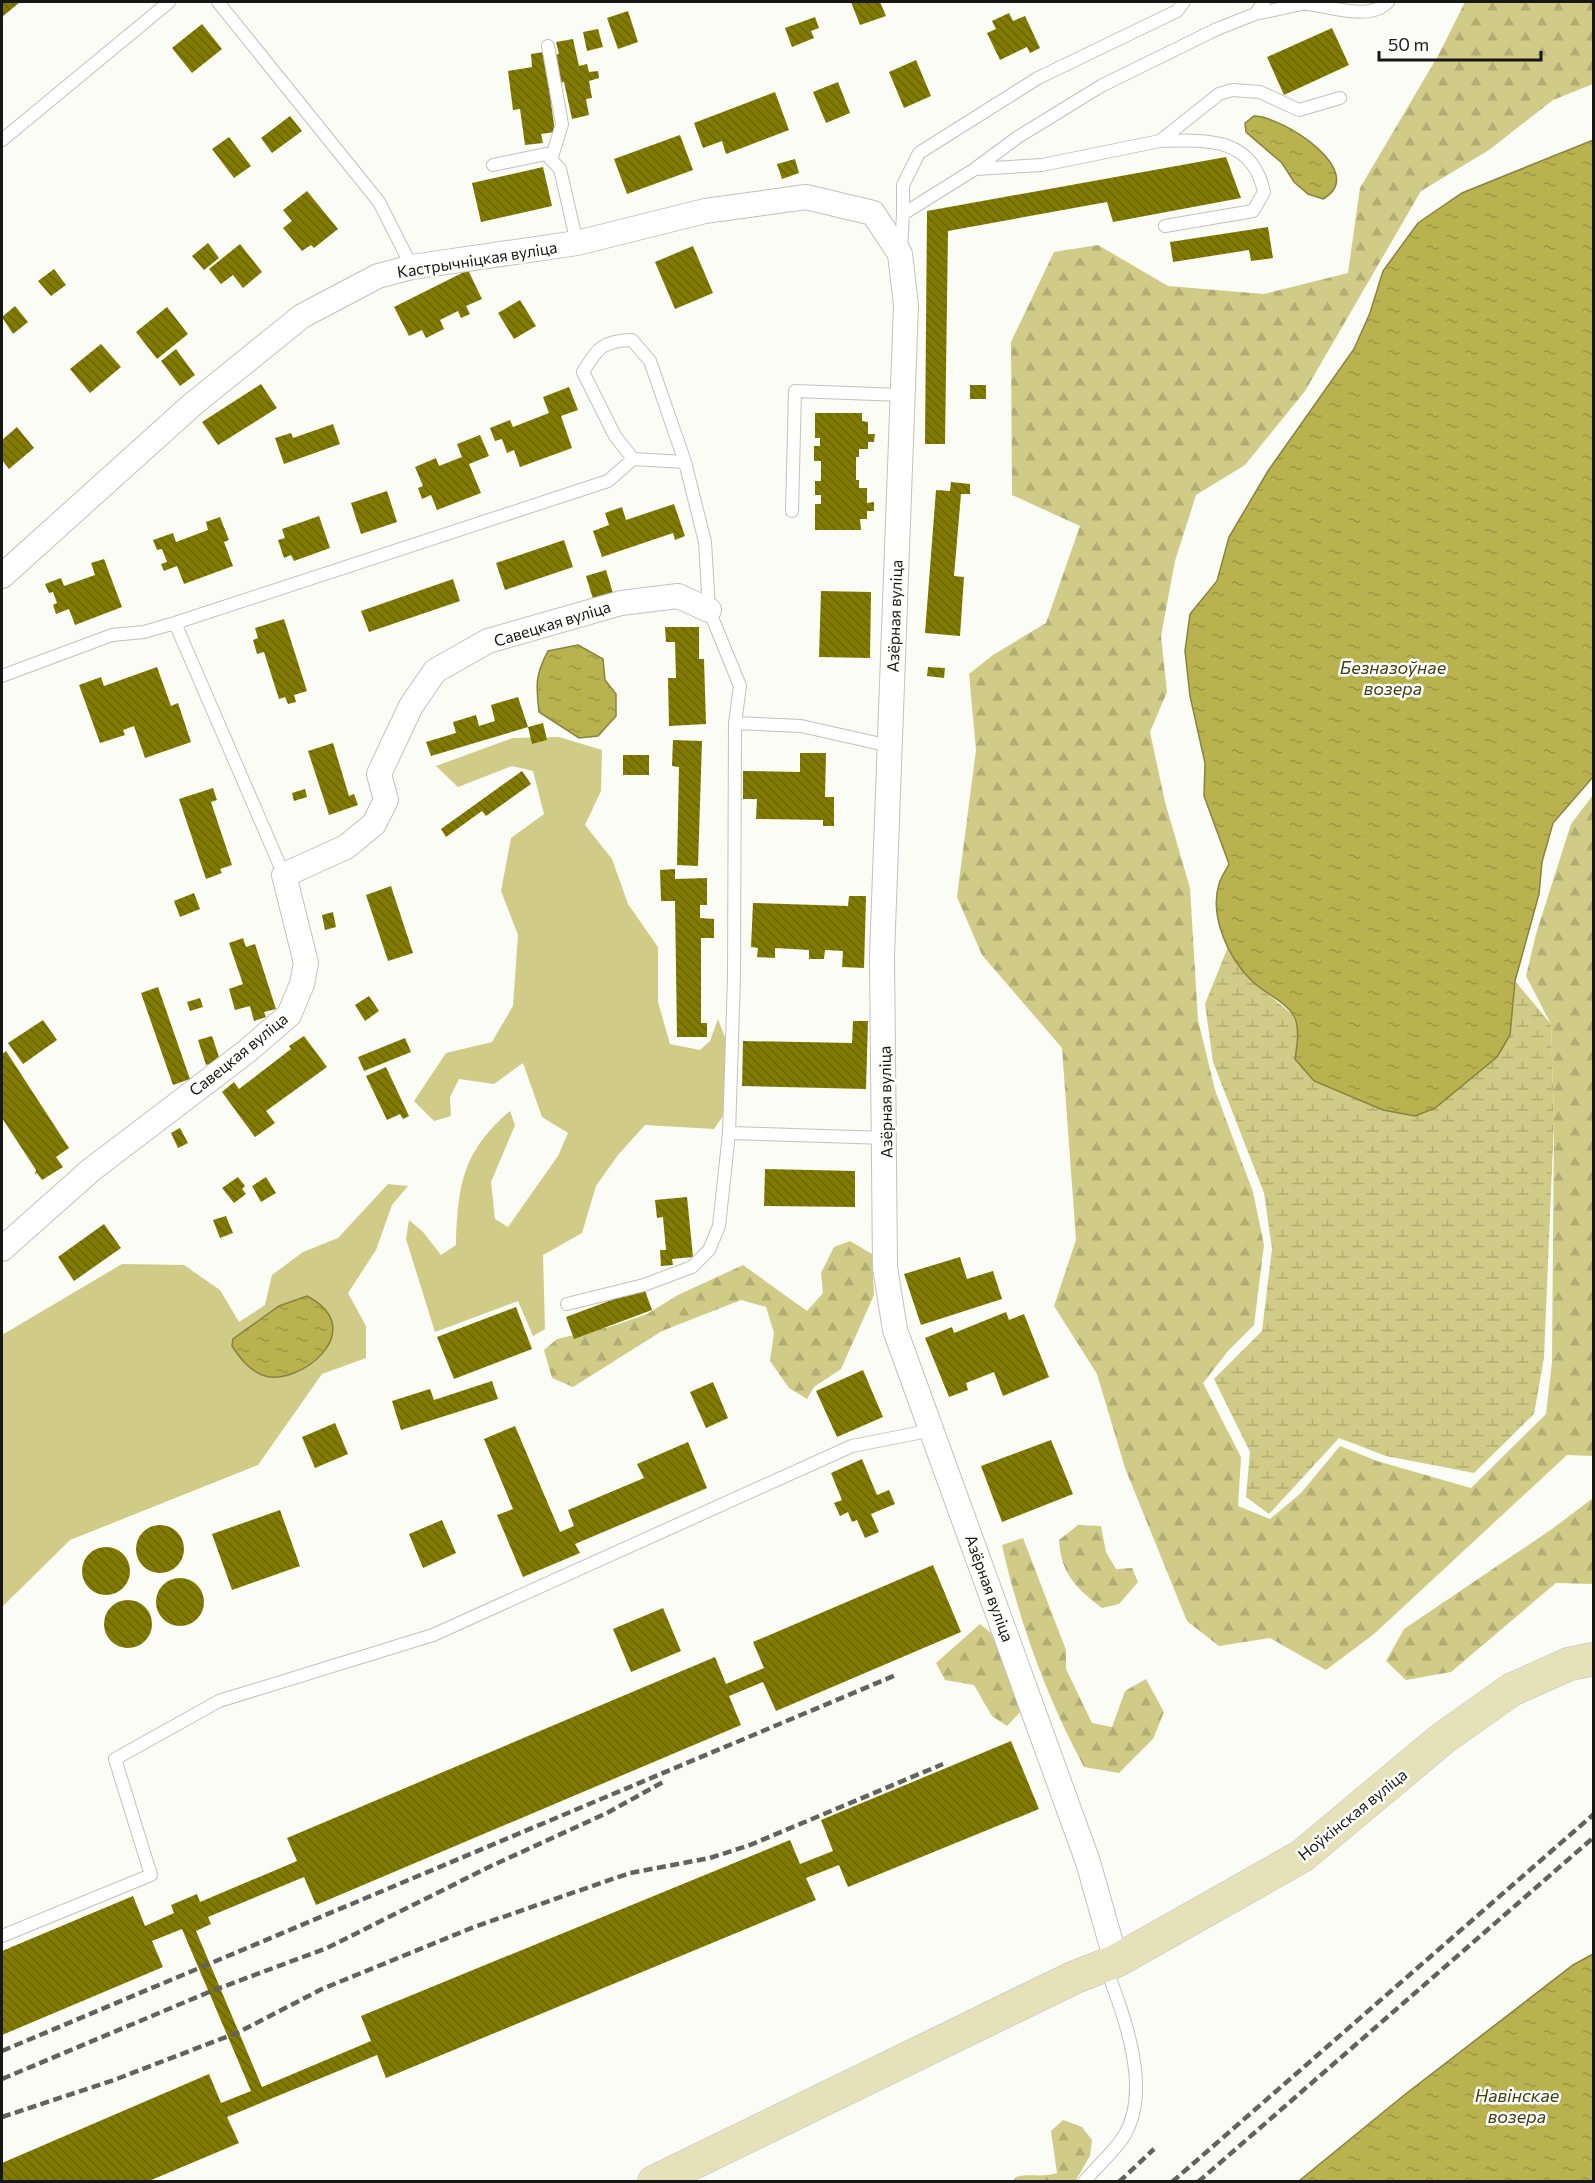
<svg xmlns="http://www.w3.org/2000/svg" width="1595" height="2183" font-family="Commissioner,sans-serif">
  <defs>
    <pattern id="forest-firs" width="22" height="20" patternUnits="userSpaceOnUse" patternTransform="scale(1.5)"><rect width="22" height="20" fill="#d0cb86"/><path d="M5 1l3.5 6h-7zM16 11l3.5 6h-7z" fill="#b2ae73"/></pattern>
    <pattern id="wetland-marsh" width="20" height="14" patternUnits="userSpaceOnUse" patternTransform="scale(1.5)"><rect width="20" height="14" fill="#d0cb86"/><path d="M1 5h8M5 5V1M11 12h8M15 12V8" fill="none" stroke="#b2ae73"/></pattern>
    <pattern id="water-ripples" width="26" height="14" patternUnits="userSpaceOnUse" patternTransform="scale(1.5)"><rect width="26" height="14" fill="#b8b24f"/><path d="M2 4q2-2 4 0t4 0M15 11q2-2 4 0t4 0" fill="none" stroke="#9d9844"/></pattern>
    <pattern id="building-back-hatch" width="6" height="6" patternUnits="userSpaceOnUse" patternTransform="scale(1.5)"><rect width="6" height="6" fill="#827b02"/><path d="M-1 5l2 2M0 0l6 6M5-1l2 2" fill="none" stroke="#696403"/></pattern>
  </defs>
  <rect width="100%" height="100%" fill="#fcfcf7"/>
  <path fill="#d0cb86" d="M559,737L602,750L601,791L585,825L612,859L628,904L658,947V1002L670,1044L700,1050L710,1041L718,1019L729,1048L723,1116L714,1129L645,1125L618,1155L596,1186L582,1233L543,1255L545,1329L533,1336L518,1301L435,1332L406,1239L409,1220L423,1232L441,1255L456,1245C458,1185 462,1152 510,1111L515,1125L491,1182L495,1219L508,1227L558,1156L568,1133L542,1117L523,1063L494,1084L459,1079L450,1097L451,1116L434,1121L414,1101L446,1053L492,1042L513,1006L518,935L501,891L511,838L544,814L533,771L512,766L458,787L436,766L513,738Z
    M388,1184L408,1186L392,1205L376,1250L348,1293L366,1326V1358L322,1374L258,1465L70,1540L2,1607V1335L122,1264L184,1265L220,1290L239,1322L265,1305L272,1275L303,1252L338,1238Z"/>
  <path fill="url(#forest-firs)" d="M1465,2H1593V84L1553,100L1489,150L1421,191L1305,391L1245,465L1196,495L1175,561L1161,636L1167,692L1150,732L1165,802L1190,888L1198,1020L1215,1090L1253,1192L1264,1245L1254,1325L1228,1351L1203,1383L1241,1457L1238,1506L1270,1519L1301,1493L1340,1446L1377,1461L1471,1488L1546,1414L1552,1362L1554,1120L1551,1024L1526,976L1536,934L1571,824L1593,795V1456L1567,1455L1374,1634L1326,1670L1270,1638L1219,1646L1187,1621L1125,1468L1097,1374L1054,1306L1076,1240L1062,1048L982,955L957,897L976,750L969,674L993,655L1046,623L1080,526L1012,495L1011,342L1054,252L1098,245L1168,286L1264,294L1348,273L1360,188L1439,54Z
    M850,1241L872,1254L874,1295L841,1369L814,1387L807,1399L789,1388L770,1361L774,1333L766,1307L741,1300L662,1331L573,1387L552,1378L544,1350L557,1339L613,1326L647,1314L678,1295L743,1265L807,1311L823,1293L821,1273L834,1247Z
    M1593,1498V1584L1556,1583L1451,1672L1406,1680L1386,1661L1404,1629L1552,1529Z
    M1078,1525L1101,1526L1106,1552L1116,1569L1132,1568L1138,1582L1119,1604L1102,1608C1076,1588 1061,1574 1059,1540Z
    M1023,1538L1066,1650V1669L1092,1723L1112,1727L1125,1691L1146,1679L1164,1712L1153,1739L1119,1773L1084,1767C1047,1698 1019,1622 1002,1545Z
    M980,1624L991,1633L1022,1710L1007,1726L992,1716L974,1685L945,1680L936,1663Z
    M1063,2120L1082,2127L1092,2140L1090,2156L1076,2180L1013,2181L1016,2177C1030,2173 1042,2178 1057,2173L1051,2131Z"/>
  <path fill="url(#wetland-marsh)" d="M1228,947L1239,966L1253,982L1292,1014L1298,1030L1295,1059L1510,1035L1515,981L1551,1024L1554,1120L1544,1358L1534,1414L1474,1473L1386,1456L1339,1438L1269,1514L1246,1497L1250,1452L1214,1379L1262,1331L1272,1249L1264,1193L1213,1062L1205,1004Z"/>
  <path fill="url(#water-ripples)" stroke="#88843e" stroke-width="1.5" d="M1254,116C1282,116 1370,172 1323,199L1308,194L1294,182L1282,163L1246,132L1245,123Z
    M1593,140V777L1553,823L1542,862L1539,894L1515,981L1510,1035L1497,1057L1435,1108L1415,1116L1383,1110L1314,1081L1295,1059C1297,1045 1301,1026 1292,1013C1283,1000 1264,993 1252,981C1229,959 1209,917 1219,884C1221,877 1226,870 1229,864L1204,796L1205,763L1190,696L1185,651L1190,614L1217,581L1229,537L1268,471L1354,349L1370,313L1383,271L1418,223L1462,193Z
    M578,645L603,659L605,680L616,694V716L598,736L579,738L539,712C536,685 535,675 548,651Z
    M307,1296C373,1331 296,1389 262,1375C248,1369 240,1358 232,1346L233,1339L279,1306Z
    M1593,1954V2181H1299L1403,2096L1573,1965Z"/>
  <path fill="url(#building-back-hatch)" d="M2,2H20L2,17Z
    M851,2H880L886,16L860,25Z
    M628,11L638,42L618,49L607,18Z
    M1009,13L1013,21L1025,16L1040,48L1030,53L1027,47L1000,60L987,33L996,29L992,21Z
    M815,17L819,28L811,31L814,38L792,47L785,28Z
    M202,24L222,49L192,73L172,48Z
    M1332,28L1349,65L1284,95L1267,57Z
    M598,29L603,47L587,51L583,32Z
    M573,39L579,66L587,64L589,72L598,71L599,78L589,81L592,98L586,99L589,115L572,119L564,82L559,83L553,55L559,54L556,42Z
    M544,52L555,132L541,134L543,143L525,145L520,109L513,110L508,71L532,67L531,54Z
    M916,60L931,96L904,108L889,72Z
    M838,82L850,113L826,123L813,92Z
    M775,92L789,130L726,154L722,141L703,148L694,123Z
    M290,116L302,131L272,153L261,138Z
    M680,135L693,170L627,194L614,159Z
    M229,137L251,166L234,178L212,149Z
    M1226,157L1241,198L1113,222L1107,202L948,231L945,444H925L927,211Z
    M795,159L799,173L782,179L777,164Z
    M543,167L552,206L481,222L472,183Z
    M307,191L338,229L314,248L311,245L302,251L283,228L292,221L283,210Z
    M1268,227L1273,258L1251,261L1249,250L1173,262L1170,242Z
    M208,243L219,258L204,270L192,256Z
    M240,244L262,272L243,288L233,275L221,284L209,269Z
    M693,246L713,293L675,309L655,262Z
    M54,269L66,285L51,296L38,281Z
    M468,270L482,299L466,306L470,314L461,318L458,311L440,320L444,329L426,338L422,330L409,336L394,307Z
    M520,300L536,326L514,339L498,313Z
    M15,306L28,322L13,334L2,317Z
    M167,307L188,334L157,359L136,332Z
    M101,344L121,367L90,393L70,369Z
    M176,349L195,375L180,386L161,361Z
    M261,384L277,408L218,445L202,422Z
    M970,385H986V399H970Z
    M569,387L578,410L561,416L572,448L520,467L514,450L507,453L502,439L495,441L490,428L510,420L513,427L549,413L543,397Z
    M815,413H862V421L868,422V434H875L874,442H868V449H859V457H856V480H859V488H867V503L874,502V511H867V519H860L861,530H815V504H821V495H815V481H821V461H814V446H820V438H815Z
    M333,424L340,444L284,464L275,438L291,433L293,438Z
    M17,427L34,448L9,469L2,460V440Z
    M480,435L489,456L469,464L481,493L437,510L431,495L422,499L418,488L423,486L415,467L436,458L439,466L462,457L457,444Z
    M951,482L970,484V494H961L954,576L964,577L960,636L925,633L936,490L950,491Z
    M387,491L397,522L361,534L351,503Z
    M674,504L685,536L675,540L673,533L602,557L593,531L609,525L605,513L622,507L626,520Z
    M319,516L330,548L294,561L291,555L284,558L278,540L285,538L282,529Z
    M220,517L229,540L224,542L233,566L184,584L177,566L164,571L161,564L167,562L162,549L157,550L153,540L173,533L176,542L208,530L206,522Z
    M564,540L573,567L505,590L496,563Z
    M104,559L122,607L75,625L69,609L56,614L53,605L57,603L53,592L49,593L45,584L61,578L64,586L95,575L91,563Z
    M606,570L613,593L593,599L586,576Z
    M453,579L460,601L369,632L361,611Z
    M821,591L871,592L870,658L819,657Z
    M284,619L307,691L294,695L296,702L288,704L285,697L279,699L264,652L257,654L253,640L258,638L255,628Z
    M665,627H699V659H704L706,724L669,726L668,678H676L675,642H666Z
    M157,667L171,706L178,703L191,742L145,758L134,726L123,730L125,735L100,743L79,685L101,677L104,686Z
    M928,667L945,668L944,678L927,676Z
    M518,697L528,727L431,756L426,742L456,733L453,722L476,715L479,726L495,721L491,705Z
    M543,723L547,740L532,744L528,727Z
    M673,740L702,741L698,866L677,865L679,767L672,766Z
    M333,743L349,796L354,794L358,805L329,815L308,751Z
    M800,753H826L825,797H834V826H823V820L756,819L757,799H743V771L800,772Z
    M623,755H649V775H623Z
    M522,771L531,784L486,816L482,811L446,837L441,829Z
    M213,788L217,800L211,802L232,865L220,869L222,873L206,879L179,799Z
    M305,789L307,797L294,801L292,793Z
    M675,869V879L707,878V905H700V918L714,919V938H701V1023H707V1037H677L675,901H661L660,870Z
    M391,886L413,953L388,961L366,895Z
    M194,893L200,909L180,917L174,901Z
    M849,896H866L864,968L842,967L843,951L825,950L824,959H809V950L775,948V958L757,957L758,948L751,947L753,903L848,906Z
    M333,912L336,927L325,930L322,915Z
    M243,938L246,947L255,944L276,1009L264,1012L266,1017L254,1021L250,1006L235,1010L229,989L243,984L229,943Z
    M158,987L190,1079L173,1085L141,993Z
    M369,996L379,1011L365,1021L355,1005Z
    M200,998L203,1007L190,1011L187,1002Z
    M43,1020L57,1040L23,1064L8,1043Z
    M853,1021H868L866,1089L742,1086L743,1041L852,1043Z
    M212,1036L220,1060L206,1065L198,1040Z
    M304,1036L327,1067L266,1111L275,1123L255,1137L222,1092L234,1082L239,1089L291,1049L289,1046Z
    M405,1038L411,1052L364,1071L358,1057Z
    M6,1051L69,1148L56,1157L63,1167L42,1180L37,1173L35,1175L36,1170L2,1118V1054Z
    M386,1067L409,1116L403,1119L400,1114L387,1120L366,1076Z
    M180,1128L188,1143L178,1148L171,1133Z
    M765,1169L855,1171V1207L764,1206Z
    M238,1177L245,1186L242,1189L246,1194L234,1203L222,1188Z
    M266,1177L276,1193L261,1202L252,1186Z
    M687,1197L693,1257L672,1259L673,1265L661,1266L660,1250H666L663,1217L657,1218L655,1200Z
    M226,1216L233,1233L220,1238L213,1220Z
    M104,1224L121,1248L74,1281L58,1257Z
    M960,1257L967,1279L993,1271L1002,1299L921,1325L904,1274Z
    M644,1288L652,1310L574,1339L566,1317Z
    M516,1307L532,1349L454,1379L437,1337Z
    M1006,1312L1009,1320L1024,1314L1049,1377L1003,1396L994,1372L966,1383L968,1390L949,1397L925,1338L952,1327L954,1333Z
    M863,1370L883,1417L837,1437L816,1391Z
    M492,1381L498,1399L401,1430L392,1401L430,1389L434,1400Z
    M713,1382L728,1418L706,1428L690,1392Z
    M335,1423L348,1454L315,1468L302,1437Z
    M515,1426L560,1532L574,1526L568,1510L644,1478L637,1464L688,1442L707,1488L575,1544L580,1553L523,1577L497,1515L513,1509L484,1439Z
    M1051,1440L1073,1494L1002,1522L981,1466Z
    M862,1459L877,1495L889,1490L895,1504L871,1514L879,1532L865,1538L857,1520L852,1522L848,1512L840,1516L834,1503L842,1500L831,1473Z
    M280,1510L300,1566L232,1590L212,1534Z
    M442,1520L456,1553L423,1568L409,1534Z
    M136 1549a24 24 0 1 1 48 0a24 24 0 1 1-48 0Z
    M82 1571a24 24 0 1 1 48 0a24 24 0 1 1-48 0Z
    M933,1565L961,1632L776,1711L763,1682L729,1696L741,1725L316,1905L304,1877L208,1917L211,1924L196,1931L262,2087L371,2041L361,2016L790,1840L800,1864L833,1851L821,1820L1011,1741L1039,1809L848,1887L839,1865L806,1878L816,1900L386,2078L377,2055L227,2117L239,2143L149,2181H2V2163L209,2074L221,2103L251,2091L182,1929L152,1941L163,1967L2,2035V1951L133,1896L145,1926L174,1913L171,1905L197,1894L200,1902L297,1861L287,1838L715,1657L726,1684L764,1668L753,1642Z
    M156 1602a24 24 0 1 1 48 0a24 24 0 1 1-48 0Z
    M104 1624a24 24 0 1 1 48 0a24 24 0 1 1-48 0Z
    M663,1608L681,1651L631,1672L613,1629Z"/>
  <g fill="none" stroke-linecap="round" stroke-linejoin="round">
    <defs>
      <path id="lane" d="M218,2L379,202L412,267
        M1308,4C1331,7 1370,21 1388,2
        M1255,14L1311,2
        M548,46L562,124L551,160
        M2,140L169,2
        M1160,141C1206,140 1252,136 1264,192L1253,211L1165,226
        M493,165L546,154L560,169L577,243
        M976,168L1018,137L1101,86L1217,29L1255,14L1264,2
        M903,214V185L919,153L1038,78L1177,11L1184,2
        M901,250L903,214L975,169L1042,165L1160,141L1219,94L1232,90L1260,92L1299,110L1340,98
        M633,459L615,436L583,372C598,348 602,341 632,340L650,361L685,462
        M792,511L795,391L902,395
        M175,623L284,875
        M2,676L112,635L144,632L175,623L608,481L633,459L685,462L705,542L709,610L740,686L735,723L734,978L729,1133L719,1226L709,1250L692,1267L644,1285L567,1304
        M735,723L801,726L890,746
        M729,1133L886,1138
        M2,1936L151,1875L115,1759L219,1701L433,1635L852,1446L933,1430
        M1084,2182C1096,2167 1114,2152 1124,2136C1153,2089 1123,2013 1105,1965"/>
      <path id="street" d="M2,576L193,404L302,316L378,276L412,267L577,243L705,211L806,197L873,213L900,254L906,305L882,955L885,1267L895,1330L1088,1862L1116,1961
        M2,1249L91,1170L246,1052L289,1015L302,984L306,963L284,875L346,847L374,824L386,800L379,774L411,706L435,671L488,641L621,603L678,596L709,610"/>
      <path id="secondary" d="M654,2182L1073,1978L1116,1961L1302,1856L1442,1739L1511,1690L1569,1664L1594,1659"/>
    </defs>
    <use href="#lane" stroke="#c2c1bd" stroke-width="14"/>
    <use href="#street" stroke="#c2c1bd" stroke-width="26"/>
    <use href="#secondary" stroke="#c2c1bd" stroke-width="34"/>
    <use href="#lane" stroke="#fff" stroke-width="12"/>
    <use href="#street" stroke="#fff" stroke-width="24"/>
    <use href="#secondary" stroke="#e5e2b9" stroke-width="33"/>
    <path stroke="#62625f" stroke-width="4.5" stroke-dasharray="9 4.5" stroke-linecap="butt" d="M2,2051L896,1675
      M2,2079L209,1992L327,1948L491,1866L607,1813L663,1782
      M2,2117L114,2080L239,2032L322,1989L474,1927L630,1873L710,1858L750,1845L943,1764
      M1119,2182L1154,2149
      M1172,2182L1594,1814
      M1198,2182L1594,1837"/>
  </g>
  <g text-anchor="middle" dominant-baseline="central" stroke-width="5" stroke-linejoin="round" paint-order="stroke">
    <g font-size="16" fill="#171715" stroke="#fffffe">
      <text transform="translate(477 259) rotate(-9)">Кастрычніцкая вуліца</text>
      <text transform="translate(894 616) rotate(-88)">Азёрная вуліца</text>
      <text transform="translate(552 623) rotate(-17)">Савецкая вуліца</text>
      <text transform="translate(238 1054) rotate(-39)">Савецкая вуліца</text>
      <text transform="translate(885 1102) rotate(-91)">Азёрная вуліца</text>
      <text transform="translate(990 1588) rotate(70)">Азёрная вуліца</text>
      <text transform="translate(1352 1814) rotate(-39)">Ноўкінская вуліца</text>
    </g>
    <g font-size="18" font-style="italic" fill="#434016" stroke="#fffffe">
      <text x="1393" y="667">Безназоўнае<tspan x="1393" dy="21">возера</tspan></text>
      <text x="1517" y="2095">Навінскае<tspan x="1517" dy="21">возера</tspan></text>
    </g>
  </g>
  <rect width="1595" height="2183" fill="none" stroke="#171715" stroke-width="6"/>
  <path d="M1379 51v9h162v-9" fill="none" stroke="#171715" stroke-width="3"/>
  <text x="1388" y="51" font-size="18" fill="#171715" stroke="#fffffe" stroke-width="4.5" paint-order="stroke">50 m</text>
</svg>
